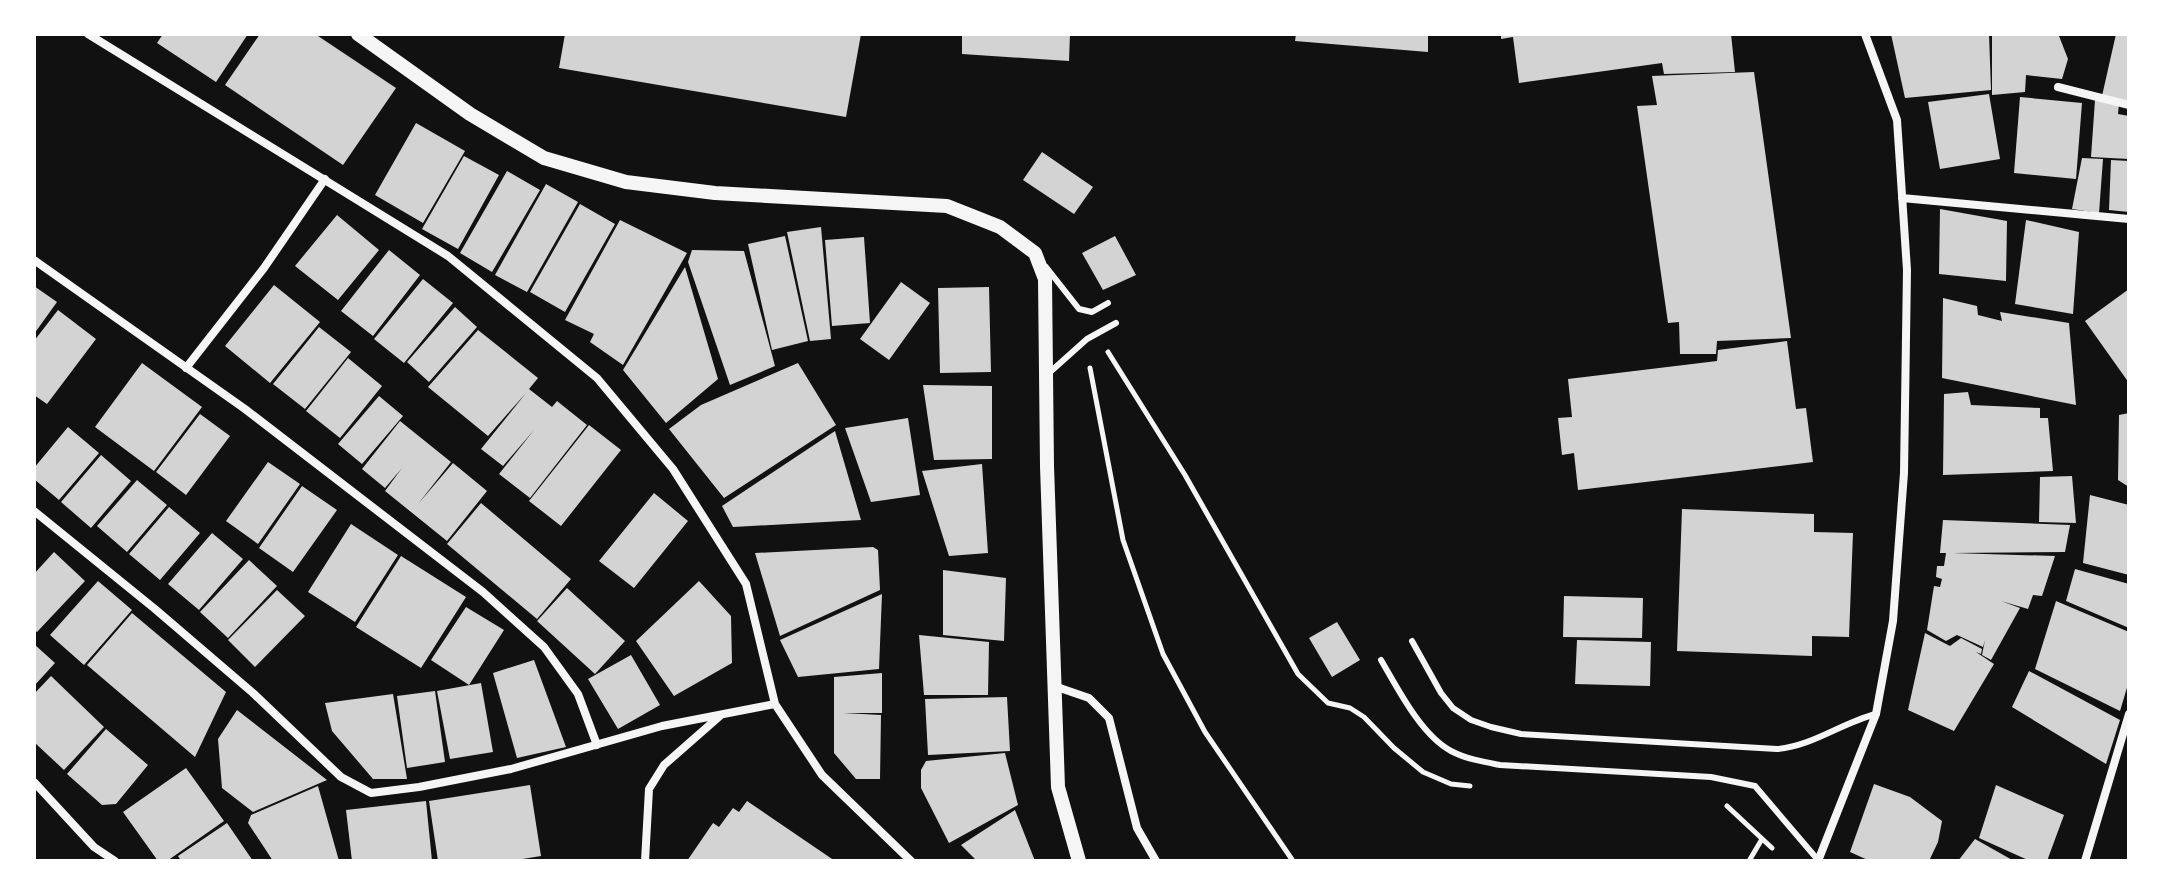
<svg xmlns="http://www.w3.org/2000/svg" width="2163" height="895" font-family="Quicksand,sans-serif">
  <rect width="100%" height="100%" fill="#111"/>
  <path fill="#d3d3d3" d="M163,34H248L216,82L157,43Z
    M260,34H315L396,88L343,165L225,85Z
    M565,34H861L846,117L559,68Z
    M962,34H1070L1069,61L962,54Z
    M1296,34H1428V52L1295,41Z
    M1501,34H1731L1735,72L1664,74L1662,63L1519,83L1513,37L1501,39Z
    M1891,34H1989L1991,90L1905,98Z
    M1992,34L2059,36L2068,59L2062,79L2026,75L2025,92L1992,95Z
    M2116,34H2129V103L2102,96Z
    M1754,72L1791,338L1717,341L1716,354H1680L1679,322L1668,323L1637,106L1657,105L1652,76Z
    M1989,94L2000,159L1940,169L1928,102Z
    M2020,97L2082,103L2076,179L2014,173Z
    M2095,100L2119,103L2118,114L2129,116V159L2091,157Z
    M416,123L465,151L423,223L375,195Z
    M1042,152L1093,187L1074,214L1023,180Z
    M464,156L499,175L458,249L422,229Z
    M2082,158L2103,159L2099,213L2072,209Z
    M2111,160L2129,161V212L2109,210Z
    M507,171L540,190L492,272L460,253Z
    M546,184L578,202L527,292L495,275Z
    M580,204L615,224L565,312L530,292Z
    M1940,209L2007,221L2006,281L1939,274Z
    M337,215L379,250L338,300L295,266Z
    M620,220L687,253L623,365L590,342L594,334L565,320Z
    M2026,220L2079,232L2073,314L2015,304Z
    M821,227L831,339L810,341L787,232Z
    M785,236L808,341L772,350L748,244Z
    M1115,236L1136,275L1103,290L1082,253Z
    M864,237L870,323L832,326L825,240Z
    M389,250L420,275L373,336L341,311Z
    M692,250L744,251L775,366L730,385L688,262Z
    M685,267L718,379L666,423L623,370Z
    M423,279L453,303L404,363L374,339Z
    M901,282L930,303L889,360L860,339Z
    M274,285L320,322L270,383L225,346Z
    M34,286L57,302L34,334Z
    M989,287L991,372L940,373L938,288Z
    M2129,289V383L2085,321Z
    M1943,298L1977,306L1978,315L2002,321L2000,312L2069,323L2076,405L1942,378Z
    M455,307L477,327L429,382L407,362Z
    M58,310L96,339L47,404L34,395V341Z
    M319,327L351,352L305,409L273,384Z
    M478,330L538,378L529,389L552,407L557,401L587,425L530,498L499,474L534,430L503,466L481,449L526,393L488,436L428,387Z
    M1787,341L1796,409L1806,408L1813,462L1578,490L1574,453L1562,455L1558,418L1572,417L1568,379L1717,361L1718,350Z
    M348,358L382,386L340,438L306,411Z
    M142,363L202,407L154,471L95,427Z
    M798,363L836,425L724,498L669,429L701,405Z
    M923,385L992,386V459L934,460Z
    M1968,392L1971,405L2040,408V418H2048L2053,471L1943,475L1944,394Z
    M379,396L403,416L362,464L338,444Z
    M2129,413V487L2118,480L2119,415Z
    M200,414L230,436L186,495L156,472Z
    M908,418L920,495L871,502L845,428Z
    M400,421L451,462L418,504L453,463L487,491L447,541L385,491L402,468L385,488L362,469Z
    M589,425L621,450L561,526L529,501Z
    M68,427L99,453L59,500L34,479V468Z
    M835,431L861,520L733,527L722,506Z
    M101,455L131,481L91,528L61,502Z
    M268,462L300,484L258,544L226,521Z
    M982,464L988,553L949,556L922,471Z
    M2072,476L2076,523L2039,522L2040,477Z
    M137,480L167,505L127,552L97,526Z
    M302,486L337,510L293,572L259,548Z
    M654,493L688,521L634,588L599,561Z
    M2090,495L2129,505V575L2083,563Z
    M481,503L571,579L537,619L447,544Z
    M169,507L200,533L160,580L129,554Z
    M1682,509L1814,514V532L1853,533L1849,637L1812,636V656L1677,651Z
    M1943,520L2070,525L2065,552L1952,553L2055,556L2042,596L2033,595L2028,609L2001,601L2020,608L1991,660L1982,655L1985,640L1983,647L1957,635L1946,641L1927,630L1934,586L1940,587L1942,579L1936,577L1937,566H1944L1946,553H1940Z
    M351,524L398,555L355,622L308,592Z
    M212,533L243,559L199,610L168,584Z
    M873,547L878,550L880,590L780,636L755,553Z
    M54,552L85,581L37,632L34,630V574Z
    M401,556L466,597L421,668L356,627Z
    M249,560L277,586L228,638L200,612Z
    M2075,569L2129,584V628L2066,601Z
    M943,570L1006,578L1004,641L943,635Z
    M98,581L132,610L84,665L50,635Z
    M699,581L731,616L732,663L674,696L636,641Z
    M567,588L625,641L595,674L537,621Z
    M277,590L305,616L255,667L228,640Z
    M882,594L879,669L798,677L780,640Z
    M1564,596L1643,598L1642,638L1563,637Z
    M2056,601L2129,632V681L2120,711L2035,669Z
    M466,607L504,630L469,685L431,660Z
    M132,613L226,692L195,757L87,665Z
    M1337,622L1360,660L1332,677L1309,638Z
    M1925,633L1950,646L1961,638L1982,649L1981,654L1976,652L1994,664L1954,731L1908,710Z
    M919,635L989,642L988,695H924Z
    M1577,640L1651,642L1650,686L1575,684Z
    M34,644L55,663L34,686Z
    M631,655L660,705L618,729L588,679Z
    M534,660L566,747L517,758L493,673Z
    M2029,671L2120,720L2106,764L2012,707Z
    M882,673V713H843L881,715L880,779H856L834,753V677Z
    M51,676L104,727L64,770L34,742V694Z
    M481,683L493,752L450,759L437,691Z
    M435,691L445,762L407,768L397,696Z
    M393,694L407,779H373L332,731L325,703Z
    M1007,697L1010,751L928,755L925,699Z
    M237,710L327,780L253,812L222,788L218,739Z
    M106,729L148,765L116,804L102,805L67,774Z
    M1005,753L1018,805L949,843L921,788V770L926,761Z
    M186,768L224,821L167,861H158L123,812Z
    M1874,784L1910,797L1942,821L1938,842L1929,861H1870L1850,852Z
    M530,785L541,856L510,861H438L429,801Z
    M1996,785L2064,815L2047,861H2030L1979,838Z
    M318,786L339,861H273L248,823L251,815Z
    M426,801L432,861H352L346,810Z
    M747,801L835,861H687L713,823L719,827L733,808L739,812Z
    M1015,810L1035,861H977L961,845Z
    M227,823L253,861H181L178,856Z
    M1975,839L2014,861H1958Z"/>
  <g fill="none" stroke-linecap="round" stroke-linejoin="round">
    <path stroke="#f5f5f5" stroke-width="5" d="M1108,352L1185,475L1298,674L1328,703L1350,708L1364,717L1394,748L1423,772L1451,784L1470,786
      M1090,368L1123,540L1163,654L1205,732L1293,861
      M1727,806L1772,848
      M1749,861L1762,839"/>
    <path stroke="#f5f5f5" stroke-width="6" d="M1046,267L1079,309L1092,312L1108,303
      M1049,373L1087,339L1116,323
      M1412,641L1441,693L1453,708L1471,720L1491,727L1521,734L1777,749C1813,746 1841,723 1876,714
      M1381,660C1398,689 1421,735 1451,751C1466,759 1484,762 1500,765L1711,777L1755,786L1818,860"/>
    <path stroke="#f5f5f5" stroke-width="8" d="M88,34L448,256L597,378L673,469L746,584L775,704L822,775L911,861
      M2058,87L2129,105
      M1902,198L2129,219
      M34,260L245,409L483,592L544,647L578,694L597,745
      M186,368L264,268L325,179
      M34,511L155,609L253,693L341,777L371,793L419,787L511,769L662,726L775,704
      M1054,686L1089,698L1109,718L1137,828L1156,861
      M34,782L94,847L115,861
      M645,861L649,789L664,765L721,715
      M1818,861L1876,714L1893,621L1904,473L1907,270L1897,120L1865,34
      M2085,861L2129,714"/>
    <path stroke="#f5f5f5" stroke-width="14" d="M358,34L470,114L544,158L626,182L715,193L947,206L1000,227L1035,253L1045,279L1047,466L1058,787L1079,861"/>
  </g>
  <rect width="2163" height="895" fill="none" stroke="#ffffff" stroke-width="72"/>
</svg>
